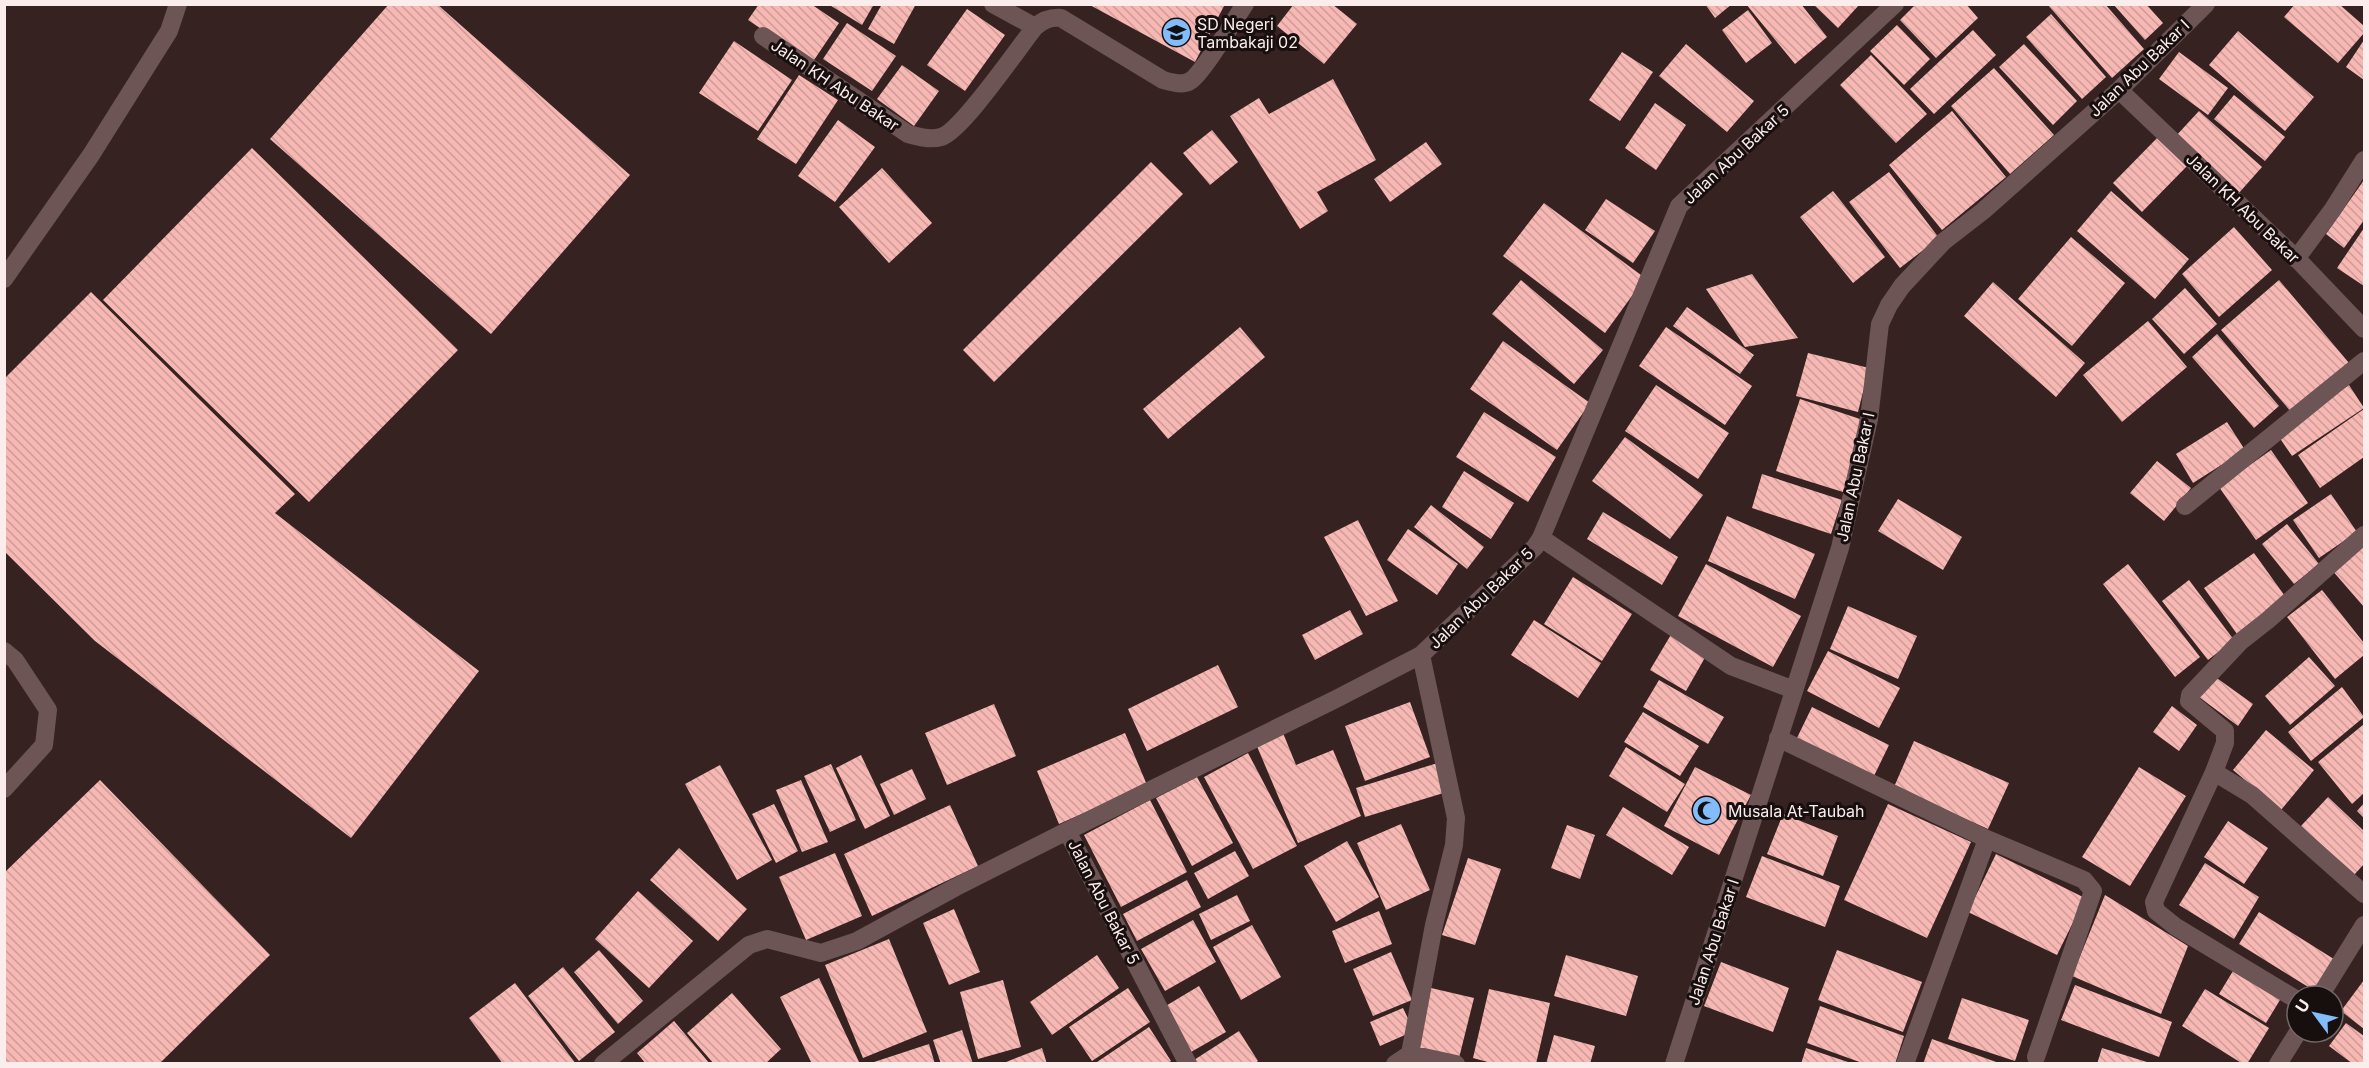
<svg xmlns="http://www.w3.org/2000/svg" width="2369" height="1068" font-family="Inter,sans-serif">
  <defs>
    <pattern id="building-back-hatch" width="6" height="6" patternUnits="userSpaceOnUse" patternTransform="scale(1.5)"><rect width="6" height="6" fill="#f7b8b4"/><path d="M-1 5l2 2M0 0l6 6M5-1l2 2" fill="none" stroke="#cc9c99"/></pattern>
  </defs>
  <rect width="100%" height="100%" fill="#362321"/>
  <path fill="url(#building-back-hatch)" d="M389,4H437L630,175L491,334L270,139Z
    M759,4H811L839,23L812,63L748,20Z
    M828,4H874L862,25Z
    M882,4H916L894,44L868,29Z
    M1088,4H1225L1195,62Z
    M1294,4H1332L1357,24L1324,64L1277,26Z
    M1705,4H1732L1715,18Z
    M1746,4H1801L1827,37L1795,64Z
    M1813,4H1860L1838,28Z
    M1916,4H1966L1978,18L1936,58L1900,20Z
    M2047,4H2105L2144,49L2112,78Z
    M2113,4H2146L2163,23L2145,40Z
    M2295,4H2339L2364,26V33L2338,63L2284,17Z
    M967,9L1005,35L965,91L927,65Z
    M1748,10L1772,43L1746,63L1722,30Z
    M2051,14L2106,77L2082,99L2026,37Z
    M847,23L896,56L872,91L823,59Z
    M1897,25L1930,59L1904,85L1870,51Z
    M1973,30L1996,55L1934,114L1910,89Z
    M2238,31L2314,97L2285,131L2209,65Z
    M2364,40V80L2346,67Z
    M734,41L792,80L758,131L699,93Z
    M1686,44L1754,101L1727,132L1659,76Z
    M2024,44L2077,101L2053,125L1999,67Z
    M1622,52L1653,72L1620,121L1589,100Z
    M2179,52L2228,88L2208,115L2159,79Z
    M1871,55L1927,114L1896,143L1840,85Z
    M902,65L939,91L914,126L877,99Z
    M1994,68L2054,135L2010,174L1951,106Z
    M799,75L838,100L796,164L757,139Z
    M1333,79L1376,160L1317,192L1328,211L1300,229L1230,116L1259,98L1269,114Z
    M2234,95L2285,137L2265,161L2214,119Z
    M1655,103L1686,125L1656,170L1625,148Z
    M1952,111L2006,177L1942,230L1889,165Z
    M2199,111L2262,167L2238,194L2175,137Z
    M838,120L875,147L835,202L798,176Z
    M1212,130L1238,162L1210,185L1183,153Z
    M2160,135L2189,164L2142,212L2113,183Z
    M1426,142L1442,164L1390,202L1374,179Z
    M252,148L458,350L309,502L103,300Z
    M1151,162L1183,194L994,382L963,350Z
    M882,168L932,223L889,263L839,207Z
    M1889,172L1939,238L1900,268L1849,202Z
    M2364,180V220L2344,248L2326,234Z
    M1833,191L1885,257L1853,283L1800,217Z
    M2111,191L2189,259L2155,299L2077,231Z
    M1606,199L1655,231L1633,263L1585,230Z
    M1544,203L1645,278L1605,333L1503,256Z
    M2234,227L2272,270L2219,317L2182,274Z
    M2364,228V286L2337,268Z
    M2071,237L2125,283L2072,346L2018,299Z
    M1752,274L1798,338L1745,347L1706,289Z
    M1521,280L1603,350L1574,384L1492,314Z
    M2279,280L2349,363L2292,413L2221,330Z
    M1993,282L2085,363L2056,397L1964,316Z
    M2185,288L2217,324L2184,354L2152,319Z
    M91,292L295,494L275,513L479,671L351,838L95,641L4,551V379Z
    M1687,307L1754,355L1740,374L1673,326Z
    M2148,321L2187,367L2122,422L2083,375Z
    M1240,327L1265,357L1168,439L1143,409Z
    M1666,327L1752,386L1725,425L1639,366Z
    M2217,334L2279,406L2254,428L2192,357Z
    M1503,341L1590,403L1557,450L1470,389Z
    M1808,353L1869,368L1858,412L1796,396Z
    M1656,385L1729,433L1698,479L1625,431Z
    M2349,385L2364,408L2292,456L2277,434Z
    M1800,399L1866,421L1843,492L1776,471Z
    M2364,409V457L2320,488L2298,455Z
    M1484,412L1556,457L1528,502L1456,457Z
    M2227,422L2245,450L2193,483L2176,454Z
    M1625,437L1703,495L1670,539L1592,481Z
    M2271,450L2308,503L2256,540L2219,487Z
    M2157,461L2191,488L2164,521L2130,493Z
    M1464,471L1514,503L1491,539L1442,507Z
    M1762,474L1842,500L1831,534L1752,508Z
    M2331,494L2357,532L2319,558L2293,520Z
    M1898,499L1962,537L1943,570L1878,531Z
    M1431,505L1484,547L1467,569L1414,527Z
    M1603,512L1678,557L1662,585L1587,539Z
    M1727,516L1815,554L1795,599L1708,561Z
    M1358,520L1398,601L1366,616L1324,537Z
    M2287,524L2319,564L2294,584L2262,544Z
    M1408,529L1458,564L1437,595L1387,560Z
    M2364,540V607L2331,569Z
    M2254,553L2287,599L2237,634L2204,588Z
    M1706,564L1801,616L1773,667L1678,616Z
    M2128,564L2200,657L2175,677L2103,584Z
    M1573,577L1632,614L1602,661L1544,624Z
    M2189,580L2234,640L2208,660L2162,601Z
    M2322,590L2364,643V655L2335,679L2287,617Z
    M1848,606L1917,636L1898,679L1830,649Z
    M1350,610L1363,634L1315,660L1302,635Z
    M1534,620L1601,663L1578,698L1511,655Z
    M1672,633L1707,654L1686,691L1650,670Z
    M1828,651L1900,688L1879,728L1807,691Z
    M2309,657L2335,686L2290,725L2265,696Z
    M1218,665L1238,707L1147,751L1128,709Z
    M2214,676L2253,704L2238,726L2199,697Z
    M1659,680L1724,717L1708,744L1643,707Z
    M2342,687L2364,717L2311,761L2288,732Z
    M1410,702L1430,757L1365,781L1345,726Z
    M994,704L1016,756L947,785L925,733Z
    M2172,706L2197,725L2179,751L2153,732Z
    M1812,707L1889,745L1873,778L1796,740Z
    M1643,712L1699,746L1680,776L1624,742Z
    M2364,724V793L2352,804L2318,762Z
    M2266,730L2314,770L2281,810L2233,770Z
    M1125,733L1147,785L1059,824L1037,771Z
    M1283,733L1296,765L1333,750L1361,816L1298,843L1256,744Z
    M1914,741L2009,783L1988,829L1894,787Z
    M1626,747L1685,784L1667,812L1609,776Z
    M1248,753L1297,846L1253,869L1204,777Z
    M861,755L890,816L865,829L836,768Z
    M1441,762L1450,791L1365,817L1356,788Z
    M831,764L856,820L830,832L804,776Z
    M720,765L772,860L737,880L685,784Z
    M1695,767L1751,795L1719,855L1664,826Z
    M2139,767L2186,796L2130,886L2082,857Z
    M912,769L926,799L894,815L880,784Z
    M1197,777L1233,843L1192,866L1156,798Z
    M100,780L270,955L159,1064H4V873Z
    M801,780L828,842L802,852L776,790Z
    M2328,797L2364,831V864L2354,875L2301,826Z
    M1150,800L1187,872L1121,907L1084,835Z
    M2364,803V818L2357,811Z
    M774,804L798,851L776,863L752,814Z
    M1888,804L1971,842L1927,938L1844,900Z
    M950,805L978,866L872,916L844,854Z
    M1623,807L1689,847L1672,875L1606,835Z
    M1783,814L1838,836L1823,876L1767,854Z
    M2228,821L2268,848L2244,884L2204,857Z
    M1401,824L1430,890L1386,910L1357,843Z
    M1567,825L1595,835L1580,879L1551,868Z
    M1347,841L1379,897L1336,922L1304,866Z
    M679,848L747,909L718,941L650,880Z
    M1235,851L1249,876L1208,899L1194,873Z
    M835,853L862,916L806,940L779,877Z
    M1996,854L2085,898L2057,955L1968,912Z
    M1762,856L1840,886L1825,927L1746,897Z
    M1468,858L1501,869L1475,945L1442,935Z
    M2205,863L2259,897L2234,939L2179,905Z
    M1187,880L1201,907L1137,941L1123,914Z
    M638,891L693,941L649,988L595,939Z
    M1237,895L1250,921L1211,940L1199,914Z
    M2105,895L2188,946L2161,1014L2072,976Z
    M954,909L980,972L949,985L923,923Z
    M1379,911L1392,944L1345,963L1332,931Z
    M2259,912L2337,961L2318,993L2239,944Z
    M1193,920L1216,962L1165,991L1141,949Z
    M1252,925L1281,977L1241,1000L1213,947Z
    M889,939L927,1032L863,1058L825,965Z
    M599,950L643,1001L618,1024L574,972Z
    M1837,950L1922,982L1903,1032L1818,1000Z
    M1391,952L1412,1000L1373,1016L1353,969Z
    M1097,955L1119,988L1052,1035L1030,1002Z
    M1566,955L1638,976L1626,1016L1554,996Z
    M1721,962L1789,988L1773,1032L1704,1006Z
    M2236,966L2283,995L2266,1023L2219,994Z
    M563,967L615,1032L579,1061L528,996Z
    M819,978L860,1064H812L780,997Z
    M1003,980L1021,1047L978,1059L960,992Z
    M2364,980V1029L2341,1011Z
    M515,983L576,1064H503L469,1018Z
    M2075,985L2172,1022L2159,1057L2061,1020Z
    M1199,986L1226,1032L1191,1052L1164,1007Z
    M1128,988L1150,1022L1092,1061L1069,1027Z
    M1431,988L1474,998L1459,1058L1417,1048Z
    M1489,989L1550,1003L1536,1064H1495L1473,1058Z
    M2205,989L2269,1028L2247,1064H2243L2182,1026Z
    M732,993L781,1049L765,1064H714L687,1033Z
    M1962,998L2029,1020L2015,1061L1948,1039Z
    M1820,1006L1904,1036L1895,1064H1865L1807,1043Z
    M1403,1008L1414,1031L1380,1046L1370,1022Z
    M674,1021L710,1064H646L637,1053Z
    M2346,1023L2364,1036V1064H2353L2329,1046Z
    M1149,1027L1171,1061L1167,1064H1094Z
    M962,1030L973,1064H941L933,1040Z
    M1239,1031L1258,1061L1254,1064H1196L1194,1060Z
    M1554,1035L1595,1046L1590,1064H1546Z
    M1932,1039L1999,1063V1064H1923Z
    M929,1044L935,1064H871V1063Z
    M1042,1048L1047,1064H1006V1062Z
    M1806,1048L1851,1063V1064H1801Z
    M2102,1048L2150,1063L2149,1064H2097Z"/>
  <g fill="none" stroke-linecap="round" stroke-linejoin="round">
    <path stroke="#6c5554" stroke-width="18" d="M4,279L91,155L169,31L178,4
      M4,651L15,660L48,710L44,745L4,789"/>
    <path stroke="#6c5554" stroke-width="18" d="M993,4L1035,27C1043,20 1050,17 1061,18L1163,80C1171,82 1182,86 1190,81C1202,74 1235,19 1245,4
      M763,36L908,134C919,137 930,140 941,137C961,132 1019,47 1035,27
      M2119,90L2300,262L2364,329
      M2296,259L2333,209L2364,160
      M2185,506L2364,361
      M2364,535L2268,620L2240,642L2190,695L2189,701L2225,731V743L2214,772L2252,795L2364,894
      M1541,538L1731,666L1794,690
      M1778,738L1987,839L1905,1064
      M2214,772L2154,902L2156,911L2176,927L2297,1000
      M1987,839L2084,880L2093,891L2036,1057
      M2320,996L2364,925
      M1410,1054L1434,925L1454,845L1456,818L1421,655
      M603,1064L749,945L767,939L821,953L857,941L956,887L1067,831
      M1188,1064L1067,831L1336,699L1421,655L1535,547L1541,538L1679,206L1895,4
      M1395,1064L1410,1054L1456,1064
      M1674,1064L1840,548L1869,419L1880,324L1889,305L1902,286L1943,242L1983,211L2119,90L2206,4
      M2278,1064L2298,1032"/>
  </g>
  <defs>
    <symbol id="school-disc" viewBox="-11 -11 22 22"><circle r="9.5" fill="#83bcfb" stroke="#170f0e"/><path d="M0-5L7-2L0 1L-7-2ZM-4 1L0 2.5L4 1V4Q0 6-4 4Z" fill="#111"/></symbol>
    <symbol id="mosque-disc" viewBox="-11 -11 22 22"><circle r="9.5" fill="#83bcfb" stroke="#170f0e"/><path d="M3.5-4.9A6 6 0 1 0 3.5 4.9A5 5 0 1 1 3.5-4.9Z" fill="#111"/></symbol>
  </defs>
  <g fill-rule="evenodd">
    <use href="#school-disc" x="1160" y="16" width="33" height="33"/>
    <use href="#mosque-disc" x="1690" y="794" width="33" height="33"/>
  </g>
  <g text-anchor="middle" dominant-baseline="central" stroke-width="6" stroke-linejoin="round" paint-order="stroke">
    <g font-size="16" fill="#fbedec" stroke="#170f0e" text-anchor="start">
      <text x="1197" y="24">SD Negeri<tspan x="1197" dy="18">Tambakaji 02</tspan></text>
      <text x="1728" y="811">Musala At-Taubah</text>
    </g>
    <g font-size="16" fill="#fbedec" stroke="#170f0e">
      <text transform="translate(2139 68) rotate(-44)">Jalan Abu Bakar I</text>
      <text transform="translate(835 85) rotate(34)">Jalan KH Abu Bakar</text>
      <text transform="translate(1736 154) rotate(-43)">Jalan Abu Bakar 5</text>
      <text transform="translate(2243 208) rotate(44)">Jalan KH Abu Bakar</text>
      <text transform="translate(1855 477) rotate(-78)">Jalan Abu Bakar I</text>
      <text transform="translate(1481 598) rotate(-44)">Jalan Abu Bakar 5</text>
      <text transform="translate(1104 902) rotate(63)">Jalan Abu Bakar 5</text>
      <text transform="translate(1713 942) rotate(-72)">Jalan Abu Bakar I</text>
    </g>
  </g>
  <rect width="2369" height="1068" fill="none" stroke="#fbedec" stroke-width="12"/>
  <g transform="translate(2315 1014) rotate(303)"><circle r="28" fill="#170f0e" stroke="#726867" stroke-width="1.5"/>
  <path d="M0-4.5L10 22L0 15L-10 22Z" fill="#83bcfb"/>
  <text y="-9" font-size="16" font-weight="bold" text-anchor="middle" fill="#fbedec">U</text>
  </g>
</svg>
